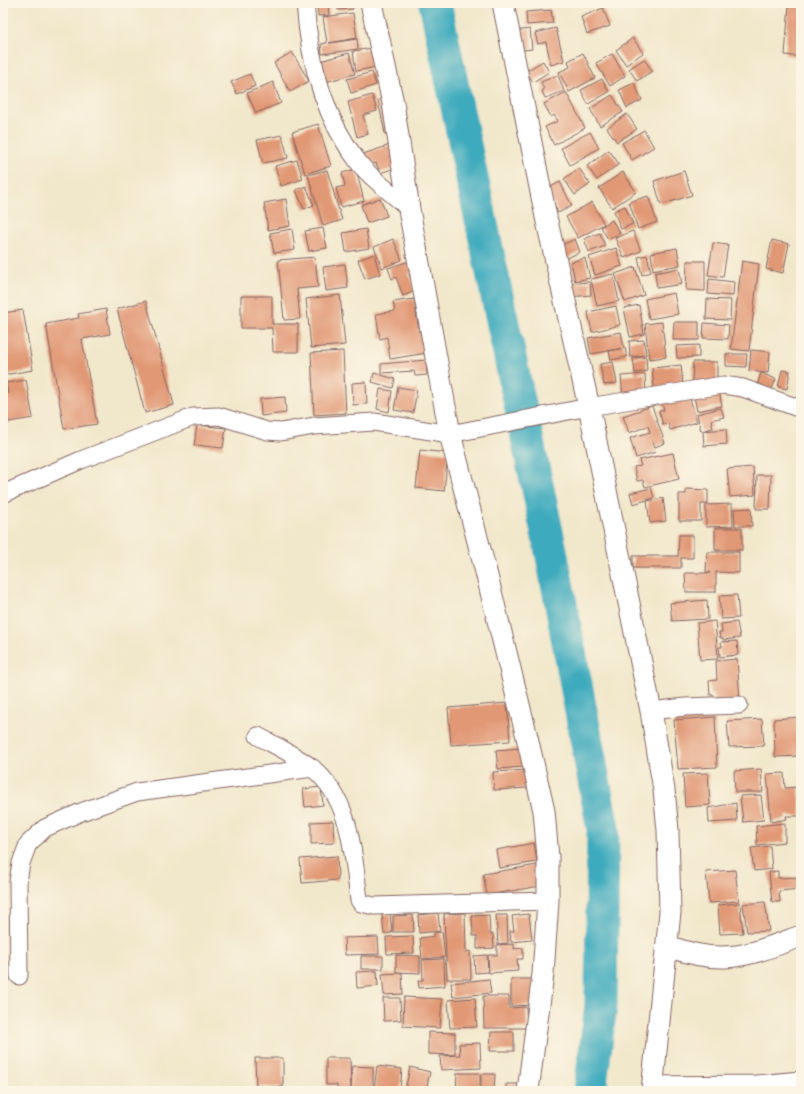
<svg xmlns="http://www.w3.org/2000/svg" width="804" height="1094" font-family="Itim,sans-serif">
  <rect width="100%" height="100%" fill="#fcf5e5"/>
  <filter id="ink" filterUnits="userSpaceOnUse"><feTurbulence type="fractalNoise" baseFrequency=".025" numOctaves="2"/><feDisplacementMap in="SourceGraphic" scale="8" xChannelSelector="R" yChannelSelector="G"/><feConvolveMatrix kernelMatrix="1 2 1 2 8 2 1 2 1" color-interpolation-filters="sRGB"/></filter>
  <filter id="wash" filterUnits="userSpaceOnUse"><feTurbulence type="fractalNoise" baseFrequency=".012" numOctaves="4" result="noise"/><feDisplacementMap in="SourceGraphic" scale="16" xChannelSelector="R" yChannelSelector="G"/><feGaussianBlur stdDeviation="0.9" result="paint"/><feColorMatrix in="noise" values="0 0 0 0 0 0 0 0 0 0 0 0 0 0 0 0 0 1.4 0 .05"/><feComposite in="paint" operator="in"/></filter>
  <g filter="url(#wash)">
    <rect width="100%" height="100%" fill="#f1e7cb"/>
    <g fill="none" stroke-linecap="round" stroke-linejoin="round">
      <path stroke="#3eaabd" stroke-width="33" d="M435,3L551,551L603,829L601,1005L590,1091"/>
    </g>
    <g id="blocks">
      <path fill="#e19875" d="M328,3L329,15L318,16L317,4Z
        M337,3H352L353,9L338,10Z
        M789,5H801V57L785,55Z
        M603,8L610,26L587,34L581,17Z
        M551,10L553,23L527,25L526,12Z
        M353,13L357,38L329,43L357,39L358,49L322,54L321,44L327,43L323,17Z
        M556,28L564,61L551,65L546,42L538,44L535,33Z
        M530,29L532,49L516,51L514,31Z
        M633,38L643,53L626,65L616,50Z
        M379,47L382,66L356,71L353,51Z
        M292,52L309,81L290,92L274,63Z
        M349,53L355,74L325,82L320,61Z
        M583,53L595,78L569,92L559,72L570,67L568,61Z
        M612,54L625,76L610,86L596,63Z
        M644,59L652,71L637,81L629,69Z
        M543,61L549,72L533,82L526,71Z
        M372,72L376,85L351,93L347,79Z
        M250,74L255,86L237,94L231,82Z
        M558,75L564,91L545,98L542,91L544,90L541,82Z
        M602,79L609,92L588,104L581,90Z
        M273,82L281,103L256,113L247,93Z
        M634,83L642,100L627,108L619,90Z
        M566,92L585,128L554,145L545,127L558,121L554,115L551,117L544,104Z
        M372,95L377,111L363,115L368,134L357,137L348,102Z
        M612,95L623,112L600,126L590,109Z
        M390,98L396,132L385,134L378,100Z
        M627,114L637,129L617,142L607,128Z
        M318,124L331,166L305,174L292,132Z
        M644,130L654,147L632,160L622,143Z
        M590,132L599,148L570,165L561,148Z
        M282,135L288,158L263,163L257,140Z
        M390,145L398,167L380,173L376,163L367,166L363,154Z
        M609,150L619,164L597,180L587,166Z
        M297,160L303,179L281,186L275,166Z
        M579,168L590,184L575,195L564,179Z
        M356,169L364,201L341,207L336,188L345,186L342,173Z
        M327,170L342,220L323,226L308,175Z
        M684,171L692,195L661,205L654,181Z
        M623,172L636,192L612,208L599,188Z
        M560,182L572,206L558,213L547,189Z
        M306,186L314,205L304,209L296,190Z
        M648,196L657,222L638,229L629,202Z
        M380,198L387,216L367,223L361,205Z
        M286,199L290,226L268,230L264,203Z
        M592,202L604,224L578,238L566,217Z
        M625,206L633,224L621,229L614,211Z
        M612,220L620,233L608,239L601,227Z
        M323,228L327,248L309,251L305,231Z
        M292,229L295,250L274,253L270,233Z
        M366,229L369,248L346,252L343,233Z
        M633,231L641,251L624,258L615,238Z
        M600,233L605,246L589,252L584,239Z
        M393,239L402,260L382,268L374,247Z
        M575,239L580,252L565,259L560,246Z
        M772,240L789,244L783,273L766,269Z
        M713,243L728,245L723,277L708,275Z
        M616,248L622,266L595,275L589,257Z
        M677,248L680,265L653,270L651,253Z
        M374,254L380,274L365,279L358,260Z
        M647,255L651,272L642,275L638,257Z
        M315,257L318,287L297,289L300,319L284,320L278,260Z
        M585,258L590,278L575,281L571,262Z
        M416,259L419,270L409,274L415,291L403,296L396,277L392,279L388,268Z
        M687,261H705V291L686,290Z
        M742,261L759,264L749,351L731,349Z
        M345,264L348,288L326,291L323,267Z
        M635,267L644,295L625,302L615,274Z
        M679,268L682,284L657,288L655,273Z
        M613,274L619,301L597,306L591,279Z
        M709,279L734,282L733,296L708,294Z
        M590,282L591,295L569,297L567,284Z
        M674,293L678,314L649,319L645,299Z
        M340,295L345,345L311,348L306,299Z
        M241,296H272V324H298V352H273L272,328H241Z
        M414,299L419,332L423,331L427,353L390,359L387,337L380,339L376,314L395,311L393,302Z
        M707,299L731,300L730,320L706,319Z
        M146,301L174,405L145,413L117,309Z
        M639,305L644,334L630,337L624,308Z
        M616,306L620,325L592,332L588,312Z
        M106,309L110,334L82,339L97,424L64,429L46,324L79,318L78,314Z
        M23,310L33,370L3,375V313Z
        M662,322L666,357L649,359L645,324Z
        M674,322H699V340H673Z
        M704,323L729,325L728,339L703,338Z
        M621,332L624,348L591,354L588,338Z
        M644,340L646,355L630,357L629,341Z
        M699,345V357L677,358L676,346Z
        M625,348L627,357L611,360L609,351Z
        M751,350L770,352L768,373L749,371Z
        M343,351L346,413L314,415L311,353Z
        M726,354H747L746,367L726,366Z
        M646,357L647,371L635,373L633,358Z
        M426,360L427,375L415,376L414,371L381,373V364Z
        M613,362L617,383L604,385L600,364Z
        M693,362H717V383L692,382Z
        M681,365L683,385L654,388L652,368Z
        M782,370L790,371L787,389L778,387Z
        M374,373L395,379L393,388L372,382Z
        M761,373L776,379L771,391L757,385Z
        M645,374L646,395L623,398L621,376Z
        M26,380L33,418L3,423V394L8,393L6,383Z
        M366,382L367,404L353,405L352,383Z
        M398,387L417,390L413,413L394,410Z
        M380,389L392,391L389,412L377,409Z
        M719,391L722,406L697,411L694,396Z
        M689,395L697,422L670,430L668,423L663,425L659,411L664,410L662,403Z
        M285,397L286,413L261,416L260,399Z
        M652,406L665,443L655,447L652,441L656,452L636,458L630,438L650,432L648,426L629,433L623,416Z
        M721,408L724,417L711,420L713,428L701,431L697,414Z
        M197,425L226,428L223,448L194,445Z
        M726,429L727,444L704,446L703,431Z
        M420,450L448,453L444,491L416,488Z
        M673,453L679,479L645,487L643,480L637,481L634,467L641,466L639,460Z
        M753,467L755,495L730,497L727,469Z
        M757,475H771L770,509H756Z
        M651,488L654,498L633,504L630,493Z
        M686,489L708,490V504H701V521H679V494H686Z
        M663,498L666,521L650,523L647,501Z
        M732,504L733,526L706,527V505Z
        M751,508L752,526H735L734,509Z
        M715,528H742V550H715Z
        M679,535H693V558H681V568H633V556H678Z
        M707,552H739V573L716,572V592H686L685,573H710L706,572Z
        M737,595L739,618L721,619L719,596Z
        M707,600L708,619L672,621L670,603Z
        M715,621L718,659L700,660L697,623Z
        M737,622L740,638L723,640V638H720L719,632H722L721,624Z
        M737,641L738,655L720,657L719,647H722L721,642Z
        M737,659L740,700L715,702L714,695H710L709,681L717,680L716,661Z
        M507,703L510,741L451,745L448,708Z
        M715,717L717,767L678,769L674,720Z
        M801,717V756L775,757L774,719Z
        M762,719L764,746L729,747L727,721Z
        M522,748L523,767L498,769L496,750Z
        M761,769L763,792H735L734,771Z
        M527,770L528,788L494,790L493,772Z
        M708,773L710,805L685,807L683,774Z
        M784,773L785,788L799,787L801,816H786L787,819L771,822L767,774Z
        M321,787L323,805L305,807L303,789Z
        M761,795L764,820L743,822L740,796Z
        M736,803L737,821L709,823L708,808Z
        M333,821L334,843L311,844V822Z
        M785,823V842L757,845L756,826Z
        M534,843L537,862L499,868L496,850Z
        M770,846L772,869L754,871L751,848Z
        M337,856L338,880L302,883L300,859Z
        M537,865L541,886L487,895L483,874Z
        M735,870L739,901L709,903L706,872Z
        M778,871V878L801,877V889L779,891L780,902H772L769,872Z
        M765,902L769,931L747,932L743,904Z
        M740,903L743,933L720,934L718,905Z
        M438,913L440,931L419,933L418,915Z
        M465,913L466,952L470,951L471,979H447L444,914Z
        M382,914H390L392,933L384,934Z
        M529,914L532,940L511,942L510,931H514L512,916Z
        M413,915L414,932H393V916Z
        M489,915L490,934H493L494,948L477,949V936H473L472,916Z
        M496,915H507L508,943L498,944Z
        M442,932L445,957L422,959L420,938L434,936V933Z
        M413,936L414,953L387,954L386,937Z
        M378,937L379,954L345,955L344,938Z
        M514,944V949L523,948V959H517L518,971L489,973L488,955H497V945Z
        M396,955L420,956V973L396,972Z
        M487,955L488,972L475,973L474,956Z
        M361,956H383V969H361Z
        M444,959L445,986L419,988L418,981L423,980L422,960Z
        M377,971L378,986L357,988L356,972Z
        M402,973L403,994L384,995L382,974Z
        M489,979L491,993L453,997L451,983Z
        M511,979H533V1005L511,1006Z
        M483,996H509V1008L526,1007L527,1028H484Z
        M404,997L442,999L440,1028L403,1026Z
        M383,998H400L401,1020L384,1021Z
        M475,998L477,1027L450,1028L448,1000Z
        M428,1032L455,1033V1055L428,1054Z
        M491,1032H514V1051H490Z
        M480,1043L481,1068L441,1070L440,1056L460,1055L459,1044Z
        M255,1058H283V1087H256Z
        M326,1058H350L351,1090H337V1085H326Z
        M352,1066L373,1067V1089H351Z
        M377,1066L402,1069L400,1091L374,1090Z
        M410,1067L430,1072L426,1091H405Z
        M457,1073H480V1091H456Z
        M481,1074H495L494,1091H481Z
        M506,1084H524V1091H506Z"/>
    </g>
  </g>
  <g filter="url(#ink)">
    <use href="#blocks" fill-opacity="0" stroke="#846563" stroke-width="1"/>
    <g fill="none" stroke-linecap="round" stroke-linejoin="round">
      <defs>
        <path id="minor" d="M305,3C309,61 323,117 359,163C373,181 393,193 409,209
          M3,494L81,460L193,417L219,416L267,431L281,432L314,426L374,422L450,434L589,407L723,385L743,388L801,409
          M651,711L685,707L739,705
          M258,736C276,746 295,755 311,767C352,799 353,854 359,900L361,903L374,906L548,901
          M19,976L18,882L21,863L28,844L45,828L81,812L137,792L313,768
          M652,1085L756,1084L801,1080"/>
        <path id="tertiary" d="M371,3L393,103L409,209L450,434L486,572L527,737L544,811L548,857V901L543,974L528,1091
          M503,3L546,217L589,407L651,711L664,790L668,830L670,912L652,1091
          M668,946C724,967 748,955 801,936"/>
      </defs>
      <use href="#minor" stroke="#846563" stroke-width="19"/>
      <use href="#tertiary" stroke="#846563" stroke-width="23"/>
      <use href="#minor" stroke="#fff" stroke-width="17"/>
      <use href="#tertiary" stroke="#fff" stroke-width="21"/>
    </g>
  </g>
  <rect width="804" height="1094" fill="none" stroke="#fcf5e5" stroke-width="16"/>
</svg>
